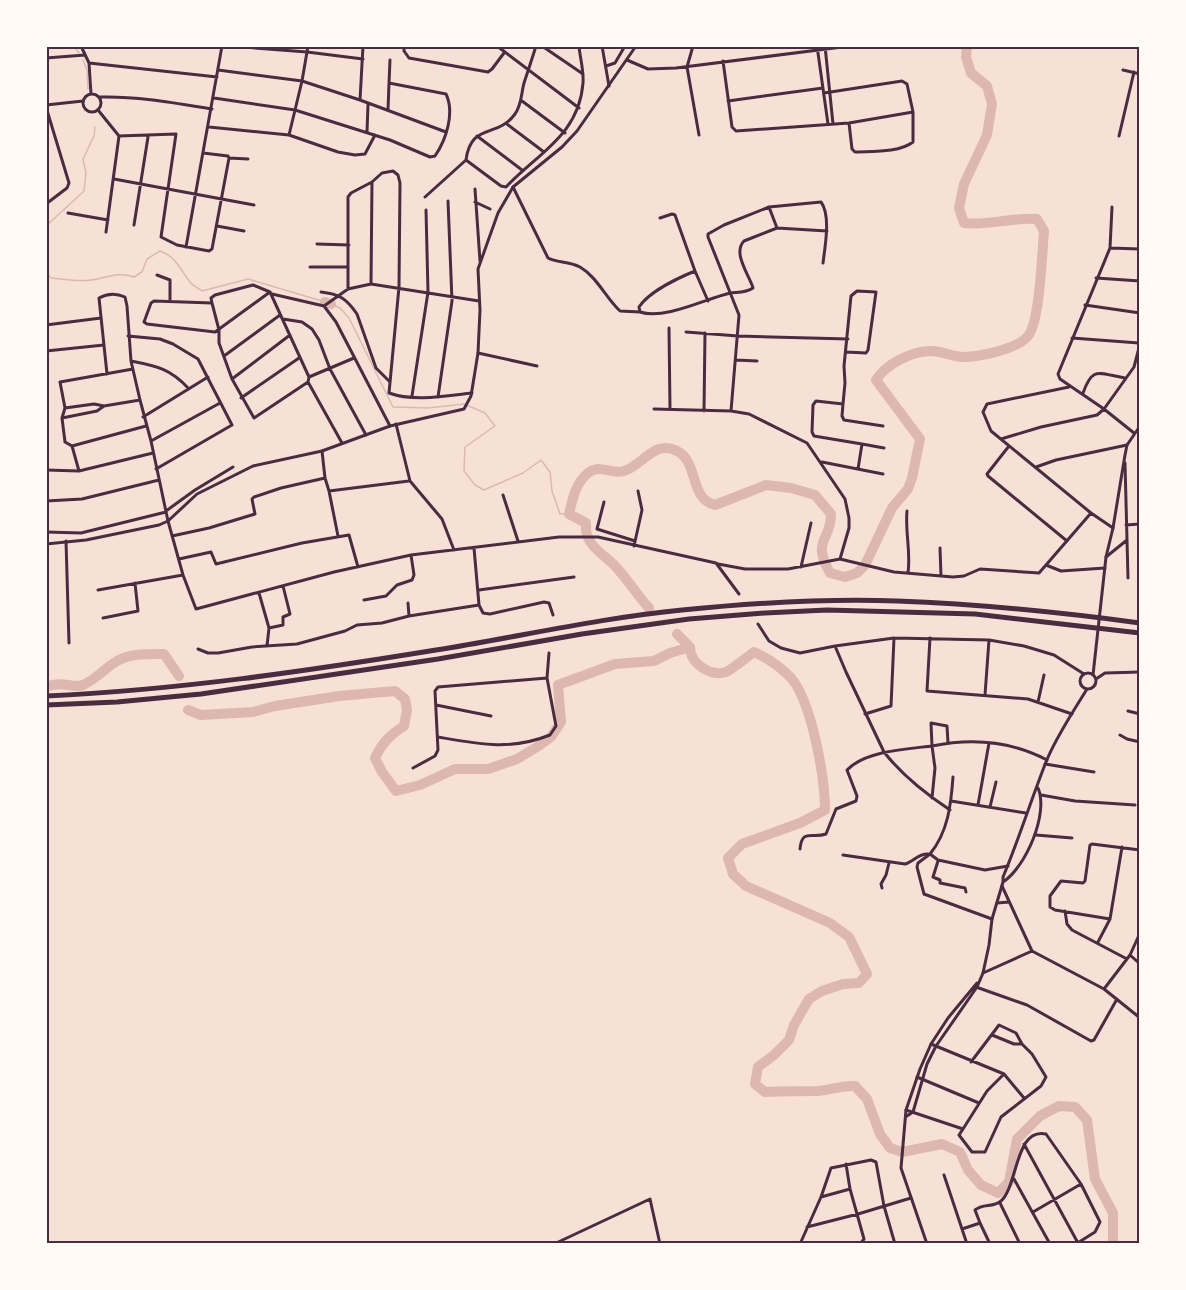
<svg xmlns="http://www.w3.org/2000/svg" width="1186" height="1290" font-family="'Space Grotesk',sans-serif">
  <rect width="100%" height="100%" fill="#f7e1d7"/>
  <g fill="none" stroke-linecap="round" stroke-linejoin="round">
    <path stroke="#dcb8b0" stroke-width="1.5" d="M74,46L79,53
      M83,60L87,70L88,89
      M46,226L84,191L86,173L83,159L94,136L95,127
      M46,273L51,278C64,279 78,282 91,280C106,278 118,271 134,277L142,272L147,259L160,251C177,257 180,270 190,282C193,286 198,288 202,291L248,279L325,302
      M331,304L340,308L349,318L393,407L428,408L464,404L485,413L495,426L465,447L464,471L475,485L484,490L523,473L541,460L550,472L552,491L560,514H569"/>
    <path stroke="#dcb8b0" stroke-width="10" d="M325,302L331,304
      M649,608C637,595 628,580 616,567C603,553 584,546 586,523L569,514C573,498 575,484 588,473C600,463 611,475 624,471C643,465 655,439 677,451C699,462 689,499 715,505L766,485L791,488L815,495L831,514C831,542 811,539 830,573L845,577L857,573L865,565L892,508L908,489L912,478L920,439L876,380C886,364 912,351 931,351C942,351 953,357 963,357C979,357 1018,349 1028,336C1040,322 1042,252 1044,231L1037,219C1012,217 989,226 964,223L959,208L964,184L987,135L992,104L987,86L971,73L966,57L967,46
      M677,634L690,647
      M46,687C63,680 73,689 83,685C95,680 103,670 114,663C128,653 148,654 164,654L179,676
      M188,710L201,715L253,712L275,706L339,696L395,691L405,699L407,710L404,726C390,735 382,743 375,758L382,772L396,791L420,785L455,769H488L517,759L537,747L551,737L561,722L558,685L615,664L654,661L670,653L690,647C690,663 710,677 726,672C731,670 747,657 754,652C769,659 781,667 792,679C812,704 825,778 825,810L800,823L742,844L728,858L733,874L746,886L830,923L849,937L867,974L859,983L843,984L822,991L809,999L794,1025L789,1040L774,1055L758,1067L755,1084L765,1092C783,1091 800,1091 818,1091C831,1090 843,1085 855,1086L867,1099L880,1134L890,1148L902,1152L942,1144L960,1152L968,1170L981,1185L998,1193L1009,1182L1017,1139L1040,1116L1059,1106L1075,1107L1087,1120L1095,1179L1113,1213V1244"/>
    <path stroke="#4a2c40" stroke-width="3" d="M81,46L89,63L91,94
      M229,46L307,52L363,59
      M404,46V51L409,58L488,72L492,69L504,53
      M497,46L579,108
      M542,46L583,74
      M602,46L609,86
      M693,46L687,67L699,135
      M817,46L828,124
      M825,46L833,124
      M46,58L85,55
      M627,60L648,69L676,68L850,46
      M723,61L732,127L736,131L849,123L913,112L907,84L902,81L824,93
      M89,63L217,77
      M606,66L615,63L625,46
      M218,70L302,81L360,100L446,132
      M1123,70L1140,74
      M389,83L390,60
      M83 103a9 9 0 1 1 18 0a9 9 0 1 1-18 0Z
      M100,97C137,96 175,103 212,109
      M214,98L295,110L390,140L430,157L435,156C446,140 455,113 446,94L389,83L388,110
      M360,100L363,46
      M522,101L565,133
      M728,101L823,88
      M46,105L83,101
      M46,107L69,183L67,188L46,204
      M98,110L119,136
      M849,123L852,149L855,152C871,151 899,153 913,142V112
      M507,124L544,152
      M209,127L289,135L338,152L355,155L365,154L375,135
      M367,132L368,104
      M289,135L302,81L308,46
      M119,136L176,134L161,237L177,245L209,251L212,249L229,158
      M477,136L522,170
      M1119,136L1134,72
      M203,153L228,156L229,158L248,159
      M466,160L501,186L506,187C538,153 579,135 583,83C584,71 580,58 579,46
      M466,160C471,122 497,139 515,114C522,104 521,94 524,83C528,71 532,59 536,46
      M114,179L254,205
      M513,187L548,258C557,263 568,261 580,267C597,277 606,298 620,311L640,312
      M475,189L480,261
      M425,197L466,160
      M475,202L490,209
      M769,207L777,228
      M1112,207L1110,248L1058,374L1060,379L1104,409L1134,433
      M68,213L108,220
      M660,218L672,214L675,215L695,271L708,301
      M134,225L148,137
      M217,226L244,231
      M106,232L119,136
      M317,244L349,245
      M186,247L222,46
      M1110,248L1140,249
      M310,267H347
      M695,271C678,278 649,292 639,307L640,312C665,320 705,299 730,293C738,292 746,293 753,288L752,285C747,272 733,252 744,241L777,228L827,231
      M157,275L170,280V301
      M1096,278L1140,281
      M371,284L372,182
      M348,289V197L351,193L372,182L382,173L393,171L398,175L400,183L399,287L389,393C414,402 445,396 472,393
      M270,292L215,332L147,324L144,322L151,303L154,301L212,303L211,298L215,295L253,285L270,292L309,377L308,382L342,443
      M321,292C339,294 346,298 357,314L376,368L389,381
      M272,294L324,306L336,322L390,426
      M212,303L219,330V343L232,379L254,418L308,382
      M1085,305L1140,313
      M324,306L348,289L371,284L479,301
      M283,319L302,322L312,329L319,340L330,369L366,435
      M46,325L101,318
      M669,328L670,409
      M686,332L738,336L848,339
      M128,336L160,339L173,344L198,359L232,425L156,469
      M1072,338L1139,343
      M46,351L104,345
      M478,353L537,366
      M224,356L280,315
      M736,360L757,361
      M131,361C157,366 171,369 189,389
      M107,374L99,298C108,293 116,293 125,297L127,306L131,361L140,400L151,441L168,521L183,575L196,609L334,572L411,555L559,537H598L716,563L739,594
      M309,377L354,358
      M232,379L290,335
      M1069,387L987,404L983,412L991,431L1091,513L1113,528
      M1083,393C1093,365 1099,374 1125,378
      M412,396L428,292L426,210
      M438,397L452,301L448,201
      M241,398L299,358
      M843,404L845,383L844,366L851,296L857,291L876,292L868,350L866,353L846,352
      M65,408L94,404L104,406L140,400
      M654,409L731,411L749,414L807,443L845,499L849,518V528L840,559
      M704,411L705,333
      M731,411L739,315L708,237V234L724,225L769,207L821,202C831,215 825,247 823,263
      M143,417L208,377
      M62,418L97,411L104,406
      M396,424L410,481L442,519L454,550
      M1001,439L1041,427L1097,415L1104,409L1134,367L1140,344
      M151,441L220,403
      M862,444L814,436L812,432L813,405L816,401L843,404L842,416L844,420L883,426
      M72,446L146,426
      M1009,446L987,474L988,476L1067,541
      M322,451L325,478L329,491L409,481
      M822,462L883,474
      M1125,463L1128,578
      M1036,467L1056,460L1127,445
      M858,469L862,444L884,448
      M46,470L79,471L153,453
      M79,471L72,446L65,442L62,418L65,408L60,382L133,369
      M329,491L338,536
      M503,495L518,541
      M46,501L82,499L159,480
      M604,502L597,529L635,541
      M166,511L195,490L233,467
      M907,511C905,532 911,552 908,573
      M1126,525L1140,524
      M46,532L81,533L166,512
      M172,536L209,528L255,514L252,499L254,497L281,488L325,478
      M66,541L69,643
      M634,546L642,510L638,491
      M474,548L479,605L483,613L490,614L544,602L549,603L553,615
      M940,548L941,576
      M1106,557L1127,540
      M179,559L211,552L216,564L302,543L349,535L358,567
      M718,564L745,569H788L840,559L894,572L953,577L964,576L980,569L1039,573L1046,565L1061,571L1105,568
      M1046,565L1091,513
      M801,567L811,523
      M98,590L183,575
      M479,590L574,577
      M259,593L269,628L283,625V617L290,614L283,586
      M364,600L386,596L397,585L412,580L414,575L411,555
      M408,603L409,616L479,605
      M103,618L138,611L135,583
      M758,624L769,641L781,648L800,653L835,646L894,638L989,640L1024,646L1054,655L1084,674
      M930,638L927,691L1028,699L1072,714
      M267,646L269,628
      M835,646L846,672L884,752C901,774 926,794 950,810
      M198,649L208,653H218L252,647L297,644L345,631L357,625L382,623L409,616
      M1096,679L1105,673L1140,672
      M985,695L989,640
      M1038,702L1044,675
      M436,705L491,716
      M1128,711L1140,714
      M865,714L891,706L894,638
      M1120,735L1127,739L1140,742
      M438,737C478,744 510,751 550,735L556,726L547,678L549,653
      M1045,764L1094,772
      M413,768L435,756L438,750L435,691L438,687L547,678
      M953,777C951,805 948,832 930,854L938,860L985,870L1008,866
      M1041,795L1075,801L1135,805
      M932,798L935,768L932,746C971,738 1011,741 1047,760
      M951,801L1026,813
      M978,805L989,743
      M990,807L996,782
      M1036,835L1072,838
      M800,849C802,828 812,839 826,834L836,809L856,801L857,796L847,770C865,751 907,749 932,746L931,723L947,726L948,743
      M930,854L918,863L917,867L924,894L992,919
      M843,855L905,864C913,862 919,853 928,854
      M938,861L933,877L940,880V883L965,888L966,892
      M1002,886L1032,951L1104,989L1140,1018
      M882,888L881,884L886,875L889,863
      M997,903L1009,902
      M1065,911L1067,924L1072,930L1127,959
      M1110,919L1055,910L1050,907V896L1061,881L1083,883L1085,881L1090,845L1092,844L1140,850
      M1098,942L1110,919L1122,847
      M1130,955L1140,964
      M983,973L1032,951
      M976,987L1027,1005L1091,1041L1094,1040L1117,999
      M1104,989L1130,955L1140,933
      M931,1044L1004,1074L1024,1098
      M971,1062L999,1025L1016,1033L1022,1044H1014L992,1035
      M917,1077L979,1103
      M906,1110L963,1129L959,1135L972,1152H985L1001,1117L1041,1086L1046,1077L1032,1054L1022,1044
      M963,1129L987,1091L1004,1074
      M1024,1144L1078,1243
      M846,1164L850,1189L864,1239L860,1244
      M944,1175L967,1244
      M1014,1179L1050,1244
      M821,1197L850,1189
      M1000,1203L1020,1244
      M1033,1212L1081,1184
      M807,1227L858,1214L911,1198
      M962,1229L980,1223
      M554,1244L650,1199L660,1244
      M800,1244L821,1197L831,1168L871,1160L876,1162L884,1206L895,1244
      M990,1244L980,1223L975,1210C983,1203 993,1208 1001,1201C1018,1186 1015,1127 1046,1134L1081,1184L1100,1222L1095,1232L1076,1244"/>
    <path stroke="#4a2c40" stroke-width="3" d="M46,544L86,540L159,525L168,521L197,494L253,466L322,451L390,426L464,409L471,396L478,353L480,310L478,269L498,213L513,187L562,147L577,131L636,46
      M1080 681a8 8 0 1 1 16 0a8 8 0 1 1-16 0Z
      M1093,675L1106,557L1113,528L1125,455L1127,445L1140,426
      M1003,882C1026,867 1049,813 1038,788
      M907,1116L913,1112L927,1064L936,1046L977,987L983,973L989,945L992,919L1003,882V877C1019,839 1031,800 1046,762C1056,737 1073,712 1087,689
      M927,1244L901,1168L906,1110L920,1069L931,1044L948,1018L977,983"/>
    <path stroke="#4a2c40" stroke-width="5" d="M46,696C178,690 307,671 436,650C518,637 600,618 682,610C753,603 826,598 897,601C978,604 1059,612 1140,623
      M46,705L117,702L201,694L438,659L582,634L689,619L765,613L827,610L975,614L1140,633"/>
  </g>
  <rect width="1186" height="1290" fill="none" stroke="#fffaf5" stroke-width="96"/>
  <rect x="48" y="48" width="1090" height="1194" fill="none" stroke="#4a2c40" stroke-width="2"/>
</svg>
